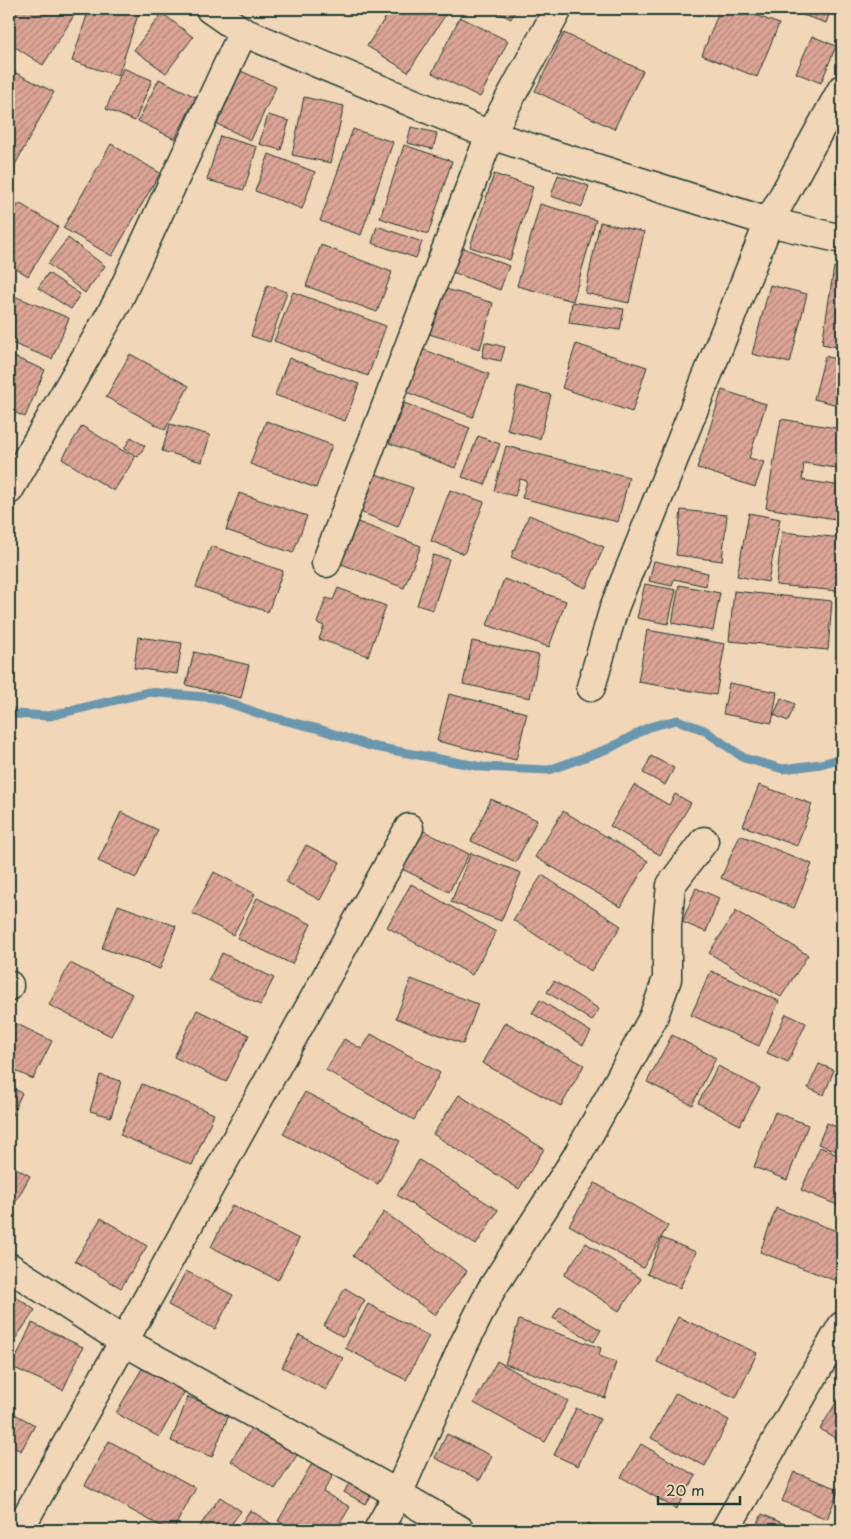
<svg xmlns="http://www.w3.org/2000/svg" width="851" height="1539" font-family="'Playpen Sans',sans-serif">
  <defs>
    <pattern id="building-hatch" width="6" height="6" patternUnits="userSpaceOnUse" patternTransform="scale(1.25)"><rect width="6" height="6" fill="#dca496"/><path d="M-1 1l2-2M0 6l6-6M5 7l2-2" fill="none" stroke="#b2877b"/></pattern>
  </defs>
  <rect width="100%" height="100%" fill="#f1d6b8"/>
  <filter id="ink" filterUnits="userSpaceOnUse"><feTurbulence type="fractalNoise" baseFrequency=".02" numOctaves="2"/><feDisplacementMap in="SourceGraphic" scale="10" xChannelSelector="R" yChannelSelector="G"/><feConvolveMatrix kernelMatrix="1 2 1 2 8 2 1 2 1" color-interpolation-filters="sRGB"/></filter>
  <g filter="url(#ink)">
    <g fill="none" stroke-linecap="round" stroke-linejoin="round">
      <path stroke="#6b97ad" stroke-width="9" d="M9,710L14,714L49,716L149,692L215,698L263,715L319,729L370,746L482,767L549,770L610,748L649,727L677,720L704,730L744,758L783,769L821,764L842,758"/>
    </g>
    <path fill="url(#building-hatch)" stroke="#1f3d34" d="M19,9H78L43,65L9,43V25Z
      M89,9H140L118,76L72,61Z
      M391,9H438L446,14L408,72L367,46Z
      M491,9H516L511,19Z
      M720,9H740L779,24L757,77L702,55Z
      M781,9H798L796,15Z
      M802,9H831L826,23L800,14Z
      M162,13L193,37L166,73L134,50Z
      M460,17L508,41L480,97L432,73Z
      M564,33L643,71L614,129L535,91Z
      M812,36L836,46L821,83L796,73Z
      M123,68L152,80L135,121L106,109Z
      M12,71L54,92L9,176V78Z
      M241,71L276,87L251,140L217,124Z
      M159,79L196,97L175,139L138,121Z
      M304,97L344,106L331,163L292,155Z
      M268,115L289,121L281,150L259,144Z
      M411,127L437,133L433,149L407,143Z
      M353,129L393,142L361,235L320,221Z
      M220,136L257,147L244,190L207,180Z
      M111,144L160,173L112,256L63,228Z
      M404,145L452,161L428,234L380,218Z
      M269,154L315,172L302,209L255,191Z
      M842,158V185L836,184Z
      M494,174L533,187L510,260L470,247Z
      M558,175L589,186L582,207L551,196Z
      M19,203L58,227L28,276L9,264V221Z
      M540,204L596,220L573,301L517,286Z
      M600,222L644,232L629,303L585,293Z
      M377,226L422,242L416,258L372,243Z
      M68,238L105,266L85,293L48,264Z
      M321,245L392,272L377,312L306,286Z
      M456,245L509,266L500,290L447,270Z
      M834,267L842,269V348L822,344Z
      M48,273L80,294L71,309L38,288Z
      M267,285L287,292L270,342L251,336Z
      M770,285L807,294L790,363L752,354Z
      M436,286L493,303L480,349L422,332Z
      M293,292L386,326L368,376L274,341Z
      M9,294L69,318L52,359L9,342Z
      M572,302L624,309L620,330L569,323Z
      M485,342L505,347L501,361L482,357Z
      M576,344L647,367L632,412L562,388Z
      M422,349L489,374L473,417L406,392Z
      M130,354L189,386L165,430L106,397Z
      M9,355L45,370L25,417L9,410Z
      M825,356L842,361V406L814,399Z
      M289,358L359,384L345,421L275,395Z
      M518,386L551,395L540,439L507,430Z
      M722,390L766,404L749,458L764,462L755,487L697,468Z
      M404,403L470,428L455,468L389,443Z
      M781,419L842,429V469L804,463L802,480L842,486V520L766,508Z
      M266,421L332,445L316,488L250,464Z
      M170,424L210,435L202,462L162,451Z
      M82,426L135,458L114,491L62,459Z
      M478,436L500,444L485,485L462,477Z
      M131,437L145,446L138,457L124,449Z
      M506,446L629,477L618,522L522,498L527,481L520,479L515,496L494,491Z
      M376,474L413,488L398,527L360,512Z
      M450,490L484,502L464,554L431,541Z
      M239,493L307,516L293,553L226,530Z
      M681,510L727,515L722,561L676,555Z
      M749,513L780,519L768,582L737,576Z
      M529,515L604,547L586,588L511,557Z
      M355,521L421,546L404,588L339,563Z
      M782,532L842,538L839,591L776,585Z
      M211,546L283,571L268,612L196,587Z
      M433,555L449,559L433,610L417,605Z
      M654,561L708,573L706,586L674,579L672,586L649,581Z
      M504,579L566,601L549,647L487,625Z
      M645,584L676,590L668,624L637,618Z
      M679,585L720,593L713,631L672,623Z
      M338,588L386,606L368,656L319,639L324,626L317,623L326,598L333,600Z
      M734,591L832,601L828,650L729,641Z
      M647,630L725,644L716,695L638,682Z
      M138,637L182,643L177,674L134,668Z
      M472,641L539,655L530,698L463,684Z
      M194,652L249,665L241,698L186,685Z
      M729,683L777,692L772,723L723,714Z
      M449,694L527,713L516,760L437,741Z
      M781,698L795,704L788,721L774,715Z
      M9,735L17,739L9,753Z
      M651,756L674,768L665,785L643,773Z
      M634,785L669,805L675,794L691,803L660,855L610,826Z
      M759,785L812,804L797,846L743,826Z
      M491,799L537,820L516,862L471,841Z
      M563,811L648,861L621,907L535,857Z
      M121,812L158,830L136,878L98,861Z
      M420,829L469,854L449,892L400,868Z
      M740,835L812,864L794,908L721,878Z
      M306,845L340,862L320,900L286,882Z
      M471,853L521,873L501,921L451,902Z
      M214,872L255,894L233,935L192,913Z
      M542,875L621,926L591,971L513,920Z
      M411,884L496,932L472,975L387,927Z
      M696,888L719,898L706,932L682,922Z
      M257,898L311,924L292,964L237,938Z
      M118,905L176,926L160,969L102,948Z
      M736,911L808,955L781,997L709,953Z
      M222,953L274,978L260,1005L209,980Z
      M70,963L132,994L111,1036L49,1005Z
      M711,971L779,1001L759,1046L691,1015Z
      M411,979L478,1004L463,1044L396,1018Z
      M554,981L599,1009L592,1021L547,992Z
      M540,1000L591,1032L583,1045L532,1013Z
      M197,1010L249,1035L226,1082L174,1057Z
      M786,1014L806,1023L788,1062L767,1053Z
      M505,1022L584,1065L561,1106L482,1063Z
      M15,1023L52,1041L33,1079L9,1068V1036Z
      M371,1034L440,1073L414,1120L326,1070L344,1039L362,1049Z
      M672,1035L716,1058L692,1105L647,1082Z
      M819,1064L834,1070L824,1095L808,1088Z
      M718,1066L760,1088L740,1125L698,1103Z
      M100,1075L121,1081L111,1117L90,1111Z
      M142,1084L214,1114L192,1165L120,1135Z
      M9,1086L22,1093L9,1121Z
      M305,1092L400,1141L378,1184L283,1134Z
      M459,1095L544,1149L519,1189L433,1134Z
      M775,1112L808,1125L787,1180L754,1167Z
      M827,1123L842,1129V1153L818,1144Z
      M820,1147L842,1157V1207L801,1190Z
      M419,1160L498,1210L476,1245L397,1195Z
      M9,1164L30,1176L9,1214Z
      M595,1183L668,1226L643,1268L569,1225Z
      M232,1205L299,1239L278,1280L211,1247Z
      M776,1208L842,1233V1259L834,1280L760,1252Z
      M384,1212L467,1271L435,1315L353,1256Z
      M101,1218L147,1246L121,1288L75,1261Z
      M662,1238L696,1252L680,1288L647,1274Z
      M586,1243L641,1279L619,1311L564,1275Z
      M186,1271L233,1295L215,1329L168,1305Z
      M345,1288L365,1300L343,1337L324,1326Z
      M9,1292L35,1310L9,1348Z
      M368,1304L429,1336L406,1380L345,1348Z
      M560,1306L601,1330L594,1342L553,1318Z
      M678,1317L757,1353L736,1398L657,1362Z
      M519,1320L601,1348L599,1356L616,1362L605,1398L505,1364Z
      M32,1323L83,1347L63,1390L12,1367Z
      M299,1335L343,1358L326,1390L282,1367Z
      M497,1361L568,1401L545,1442L474,1403Z
      M143,1367L185,1391L159,1437L116,1413Z
      M676,1393L729,1420L705,1466L651,1438Z
      M188,1397L230,1412L212,1457L171,1441Z
      M839,1398L842,1400V1442L820,1429Z
      M576,1408L600,1419L578,1466L554,1455Z
      M9,1411L35,1425L21,1451L9,1445Z
      M254,1424L299,1452L275,1489L231,1461Z
      M447,1434L492,1456L480,1480L435,1458Z
      M109,1441L196,1488L173,1530H168L85,1485Z
      M641,1444L696,1476L676,1509L621,1477Z
      M313,1462L334,1474L323,1492L350,1507L336,1530H295L278,1521Z
      M794,1472L839,1489L827,1519L782,1501Z
      M353,1476L375,1488L365,1504L344,1492Z
      M220,1497L241,1511L227,1530H203L199,1527Z
      M250,1510L281,1530H237Z
      M762,1514L798,1530H755Z
      M588,1523L603,1530H584Z"/>
    <g fill="none" stroke-linecap="round" stroke-linejoin="round">
      <defs>
        <path id="minor" d="M210,9L243,32L490,135L769,222L842,239
          M9,490L117,303L243,32
          M326,563L490,135L558,9
          M591,687L614,608L769,222L842,89
          M9,986V985
          M9,1267L125,1342L398,1494L460,1530
          M19,1530L409,828
          M378,1530L398,1494L463,1346L491,1290L576,1158L653,1018L667,979V926L671,885L704,841
          M725,1530L842,1326"/>
      </defs>
      <use href="#minor" stroke="#1f3d34" stroke-width="31"/>
      <use href="#minor" stroke="#f1d6b8" stroke-width="28"/>
    </g>
  </g>
  <rect width="851" height="1539" fill="none" stroke="#f1d6b8" stroke-width="30"/>
  <rect x="15" y="15" width="821" height="1509" fill="none" stroke="#1f3d34" stroke-width="2" filter="url(#ink)"/>
  <path d="M658 1496v8h82v-8" fill="none" stroke="#1f3d34" stroke-width="2.5"/>
  <text x="666" y="1496" font-size="15" fill="#1f3d34" stroke="#f1d6b8" stroke-width="4" paint-order="stroke">20 m</text>
</svg>
